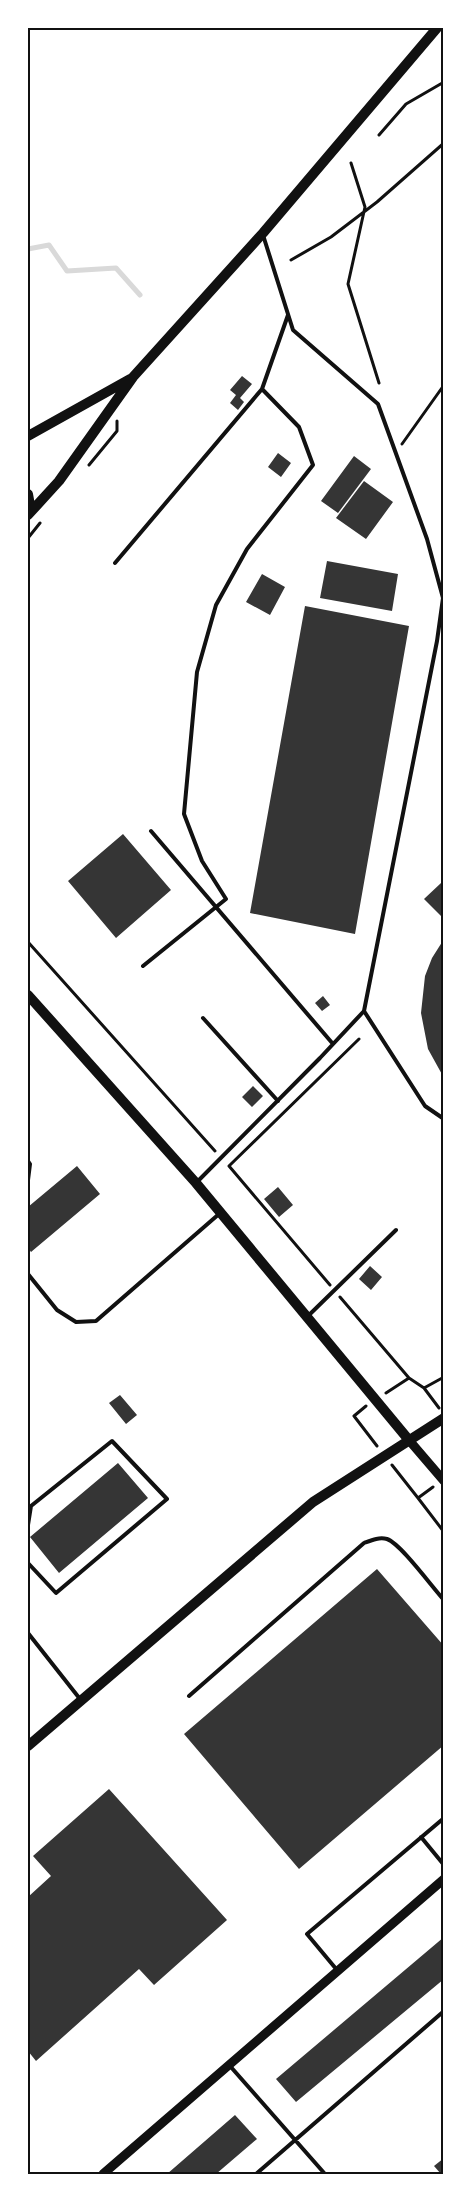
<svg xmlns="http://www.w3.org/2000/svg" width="471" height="2202" font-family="'Nunito Sans',sans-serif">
  <rect width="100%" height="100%" fill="#fff"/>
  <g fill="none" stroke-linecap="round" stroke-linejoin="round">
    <path stroke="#d9d9d9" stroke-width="5" d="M28,249L49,245L67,271L116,268L140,295"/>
  </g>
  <path fill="#353535" d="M242,376L252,384L240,398L244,402L238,410L230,403L236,395L230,390Z
    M278,453L291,463L281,477L268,467Z
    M354,456L371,469L338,513L321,501Z
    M364,481L393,502L366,539L336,518Z
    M327,561L398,574L392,611L320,598Z
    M262,574L285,587L270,615L246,602Z
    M305,606L409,626L355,934L250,913Z
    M123,834L171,890L116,938L68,881Z
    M441,883L444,885V919L424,899Z
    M444,939V1078L428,1049L421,1013L425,976L432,958Z
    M323,996L330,1005L322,1011L315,1003Z
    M253,1086L263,1096L252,1107L242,1097Z
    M77,1166L100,1194L31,1252L28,1248V1207Z
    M278,1187L293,1205L279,1217L264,1199Z
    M370,1266L382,1277L371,1290L359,1279Z
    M120,1395L137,1415L126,1424L109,1403Z
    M118,1463L148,1498L59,1573L30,1537Z
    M377,1569L444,1646V1745L299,1869L184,1734Z
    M109,1789L227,1920L154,1985L139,1969L36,2061L28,2051V1897L51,1876L33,1856Z
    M444,1937V1979L296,2102L276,2079Z
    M235,2115L257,2139L216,2174H167Z
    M444,2158V2174H441L434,2166Z"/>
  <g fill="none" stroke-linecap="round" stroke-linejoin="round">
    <path stroke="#111" stroke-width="3" d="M379,135L406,104L444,82
      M351,163L365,207L348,284L379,383
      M291,260L331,237L377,202L444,143
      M402,444L444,385
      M89,465L117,431V421
      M28,538L40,523
      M28,942L215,1151
      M330,1285L229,1166L359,1039
      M340,1297L409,1378L424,1388L439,1408
      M424,1388L444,1377
      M386,1393L409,1378
      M366,1406L354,1416L377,1446
      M392,1465L418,1498L433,1487
      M418,1498L444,1532"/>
    <path stroke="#111" stroke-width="4" d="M115,563L262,389
      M151,831L333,1044
      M143,966L226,899L202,861L184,814L197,672L216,605L247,549L313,465L299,427L262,389L288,315
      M364,1011L425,1106L444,1119
      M203,1018L278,1101
      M28,1161L30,1164L28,1180
      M196,1183L320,1058L364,1011L437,641L443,598L427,539L378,404L293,330L263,235
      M28,1274L57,1310L76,1322L96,1321L219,1214
      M308,1316L396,1230
      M28,1525L31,1506L112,1441L167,1499L56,1593L28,1563
      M28,1633L80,1699
      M189,1696L364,1543C372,1540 379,1537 387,1539C401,1544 432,1587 444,1600
      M421,1837L444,1865
      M337,1970L307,1934L444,1818
      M230,2066L325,2174
      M256,2174L444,2011"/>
    <path stroke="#111" stroke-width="9" d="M408,1439L444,1481
      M103,2174L444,1879"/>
    <path stroke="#111" stroke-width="10" d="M28,436L130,379
      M28,494L31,511
      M28,515L59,481L133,377L263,233L437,28
      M28,995L196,1183L408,1439
      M28,1746L313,1502L444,1418"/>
  </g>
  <rect width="471" height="2202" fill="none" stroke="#ffffff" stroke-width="58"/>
  <rect x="29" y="29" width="413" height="2144" fill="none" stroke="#111" stroke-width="2"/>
</svg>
